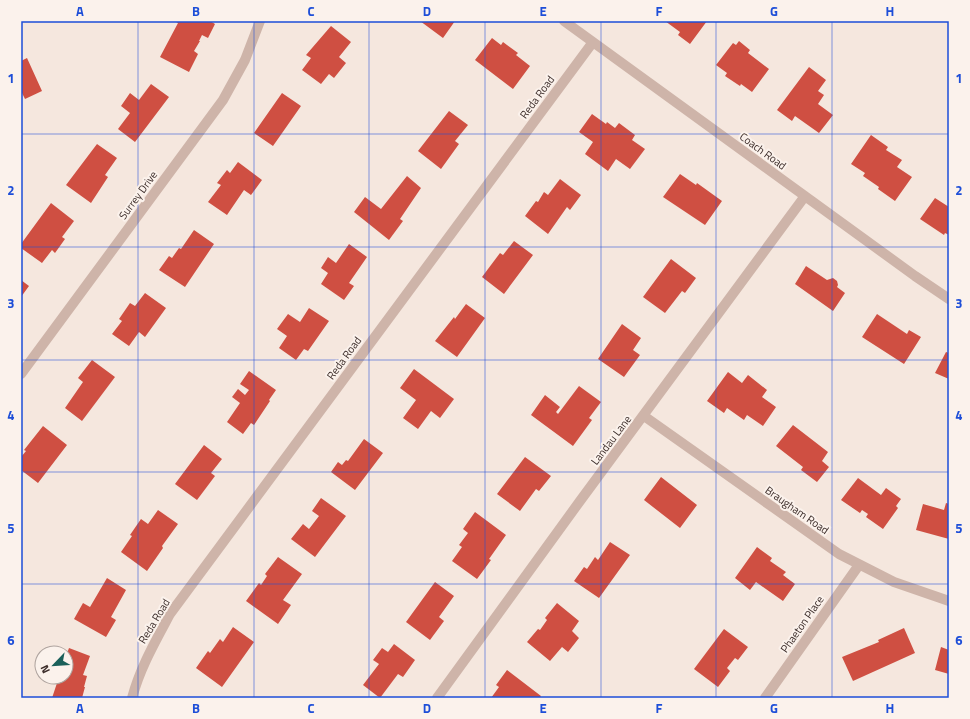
<svg xmlns="http://www.w3.org/2000/svg" width="970" height="719" font-family="'Titillium Web',sans-serif">
  <rect width="100%" height="100%" fill="#f5e7de"/>
  <path fill="#cf4f42" d="M174,21H210L215,24L208,38L202,35L199,41H200L194,51L198,54L189,72L160,57L178,23Z
    M420,21H455L443,38Z
    M665,21H707L690,44L678,35L680,32Z
    M331,26L351,42L339,57L346,63L334,78L329,74L321,84L302,70L311,58L306,55Z
    M492,38L501,45L503,42L518,53L516,55L530,66L513,89L475,60Z
    M739,41L750,50L748,53L769,69L752,92L741,84L740,86L725,76L727,73L716,65L733,43L736,45Z
    M27,58L42,91L25,99L21,91V61Z
    M809,67L826,80L818,91L824,95L818,104L833,115L819,133L795,116L792,121L777,110Z
    M151,84L169,97L135,142L118,129L130,113L121,106L130,93L139,100Z
    M282,93L301,106L273,146L254,133Z
    M449,111L468,125L455,141L459,144L441,169L418,151Z
    M592,114L606,124L607,122L615,128L619,123L635,135L632,140L645,149L630,169L616,159L608,171L585,154L593,142L579,132Z
    M871,135L888,147L886,150L902,160L897,167L912,177L895,201L878,189L879,187L863,176L865,173L851,164Z
    M97,144L117,158L105,175L108,177L91,203L66,185Z
    M238,162L262,180L251,195L244,190L227,215L208,202L221,185L217,183L227,170L230,173Z
    M680,174L696,185L697,183L722,201L705,225L663,197Z
    M407,176L421,188L400,219L403,221L389,240L354,212L365,197L381,209Z
    M560,179L581,195L570,210L567,207L548,234L525,216L536,201L538,202L544,192L548,195Z
    M935,198L949,207V235L945,233L944,235L920,219Z
    M51,203L74,221L62,237L65,239L55,253L52,250L42,263L21,248V244Z
    M194,230L214,244L185,287L159,270L169,256L172,258L179,248L181,249Z
    M514,241L533,255L504,294L482,277L500,253L503,255Z
    M349,244L367,257L349,283L354,286L344,300L321,284L328,273L321,268L328,257L336,263Z
    M671,259L696,278L685,293L682,291L665,313L643,297Z
    M806,266L827,280L833,278L837,281L838,285L837,287L845,293L833,311L795,284Z
    M21,280L29,286L21,297Z
    M145,293L166,308L145,337L139,332L129,346L112,334L122,321L119,319L130,303L135,306Z
    M466,304L485,318L457,357L435,341L454,317L455,319Z
    M309,308L329,321L308,351L304,349L296,360L279,348L287,336L277,329L288,314L300,322Z
    M877,314L907,334L909,330L921,337L904,364L862,337Z
    M622,324L641,338L633,350L640,355L624,377L598,359Z
    M946,352L949,353V379L935,373Z
    M92,360L115,377L82,421L65,408L83,382L78,378Z
    M414,369L454,399L440,418L431,411L418,429L403,418L416,400L400,388Z
    M249,371L276,390L269,400L270,401L254,425L251,423L243,434L227,422L240,403L232,397L238,389L245,395L249,390L240,384Z
    M728,372L742,383L748,375L767,390L762,397L776,407L763,426L747,415L744,420L727,408L724,413L707,401Z
    M579,386L601,402L589,418L592,420L573,446L531,415L545,395L560,407L556,412L558,414Z
    M793,425L828,452L822,461L829,467L817,482L801,470L803,467L776,446Z
    M43,426L67,445L38,483L21,470V457L26,451L24,450Z
    M364,439L383,453L355,490L331,472L338,462L342,465L346,460L348,461Z
    M204,445L222,459L211,473L215,476L197,500L175,484Z
    M525,457L551,476L539,491L536,489L520,511L497,494Z
    M661,477L697,505L680,528L644,500Z
    M858,478L881,495L886,488L901,499L896,506L898,508L883,529L866,517L868,514L862,510L860,513L841,500Z
    M321,498L346,516L315,557L291,539L303,524L309,529L319,516L312,511Z
    M946,503L949,504V539L916,530L923,504L944,510Z
    M158,510L178,524L162,546L163,548L147,571L121,552L132,536L130,535L141,519L148,524Z
    M475,512L506,535L489,559L491,560L477,579L452,561L462,547L459,545L468,533L463,529Z
    M610,542L630,555L599,598L574,581L584,567L587,569L595,557L598,560Z
    M757,547L772,558L770,561L786,572L783,575L795,584L783,601L756,582L750,590L735,578Z
    M278,557L302,574L283,600L291,605L278,624L246,601L259,583L261,585L267,576L265,574Z
    M107,578L126,590L111,617L116,620L106,637L74,619L83,603L90,607Z
    M435,582L454,596L439,617L444,621L430,640L406,622Z
    M557,603L579,621L572,631L579,638L568,652L562,647L550,661L527,642L538,629L540,630L547,620L545,618Z
    M233,627L254,642L222,687L196,668L208,651L210,653L220,639L223,642Z
    M904,628L915,653L853,681L842,657L879,642L878,640Z
    M724,629L748,647L738,660L735,658L727,668L730,671L718,687L694,669Z
    M394,644L415,660L403,677L398,674L380,698L363,685L379,664L373,660L382,648L388,652Z
    M941,647L949,650V674L935,670Z
    M69,648L90,656L83,675L87,676L84,687H85L82,698H52L59,677H66V656Z
    M507,670L541,696L540,698H491L499,687L496,685Z"/>
  <g fill="none" stroke-linecap="round" stroke-linejoin="round">
    <path stroke="#ceb4a9" stroke-width="10" d="M564,21L915,276L949,299
      M21,374L223,100L245,60L260,21
      M644,416L839,554L894,582L949,601
      M132,698C140,668 155,642 170,614L593,42
      M437,698L580,501L805,196
      M765,698L859,565"/>
  </g>
  <path fill="none" stroke="#1d4ed8" stroke-width="1" stroke-opacity="0.55" d="M138,21V698M254,21V698M369,21V698M485,21V698M601,21V698M716,21V698M832,21V698M21,134H949M21,247H949M21,360H949M21,472H949M21,584H949"/>
  <g text-anchor="middle" dominant-baseline="central" stroke-width="4" stroke-linejoin="round" paint-order="stroke">
    <g font-size="11" fill="#3b2c29" stroke="#fbf2ec">
      <text transform="translate(537 97) rotate(-54)">Reda Road</text>
      <text transform="translate(763 151) rotate(36)">Coach Road</text>
      <text transform="translate(138 195) rotate(-54)">Surrey Drive</text>
      <text transform="translate(344 358) rotate(-54)">Reda Road</text>
      <text transform="translate(611 440) rotate(-53)">Landau Lane</text>
      <text transform="translate(797 510) rotate(35)">Braugham Road</text>
      <text transform="translate(154 621) rotate(-59)">Reda Road</text>
      <text transform="translate(802 624) rotate(-55)">Phaeton Place</text>
    </g>
  </g>
  <rect width="970" height="719" fill="none" stroke="#fbf2ec" stroke-width="44"/>
  <g transform="translate(54 665) rotate(245)"><circle r="19" fill="#fbf2ec" stroke="#aea39e"/>
  <path d="M0-3L7 15L0 10L-7 15Z" fill="#1b605a"/>
  <text y="-6" font-size="11" font-weight="bold" text-anchor="middle" fill="#3b2c29">N</text>
  </g>
  <rect x="22" y="22" width="926" height="675" fill="none" stroke="#1d4ed8" stroke-width="1.5"/>
  <g font-size="13" text-anchor="middle" font-weight="bold" fill="#1d4ed8">
    <text x="80" y="16">A</text>
    <text x="196" y="16">B</text>
    <text x="311" y="16">C</text>
    <text x="427" y="16">D</text>
    <text x="543" y="16">E</text>
    <text x="659" y="16">F</text>
    <text x="774" y="16">G</text>
    <text x="890" y="16">H</text>
    <text x="11" y="83">1</text>
    <text x="959" y="83">1</text>
    <text x="11" y="195">2</text>
    <text x="959" y="195">2</text>
    <text x="11" y="308">3</text>
    <text x="959" y="308">3</text>
    <text x="11" y="420">4</text>
    <text x="959" y="420">4</text>
    <text x="11" y="533">5</text>
    <text x="959" y="533">5</text>
    <text x="11" y="645">6</text>
    <text x="959" y="645">6</text>
    <text x="80" y="713">A</text>
    <text x="196" y="713">B</text>
    <text x="311" y="713">C</text>
    <text x="427" y="713">D</text>
    <text x="543" y="713">E</text>
    <text x="659" y="713">F</text>
    <text x="774" y="713">G</text>
    <text x="890" y="713">H</text>
  </g>
</svg>
